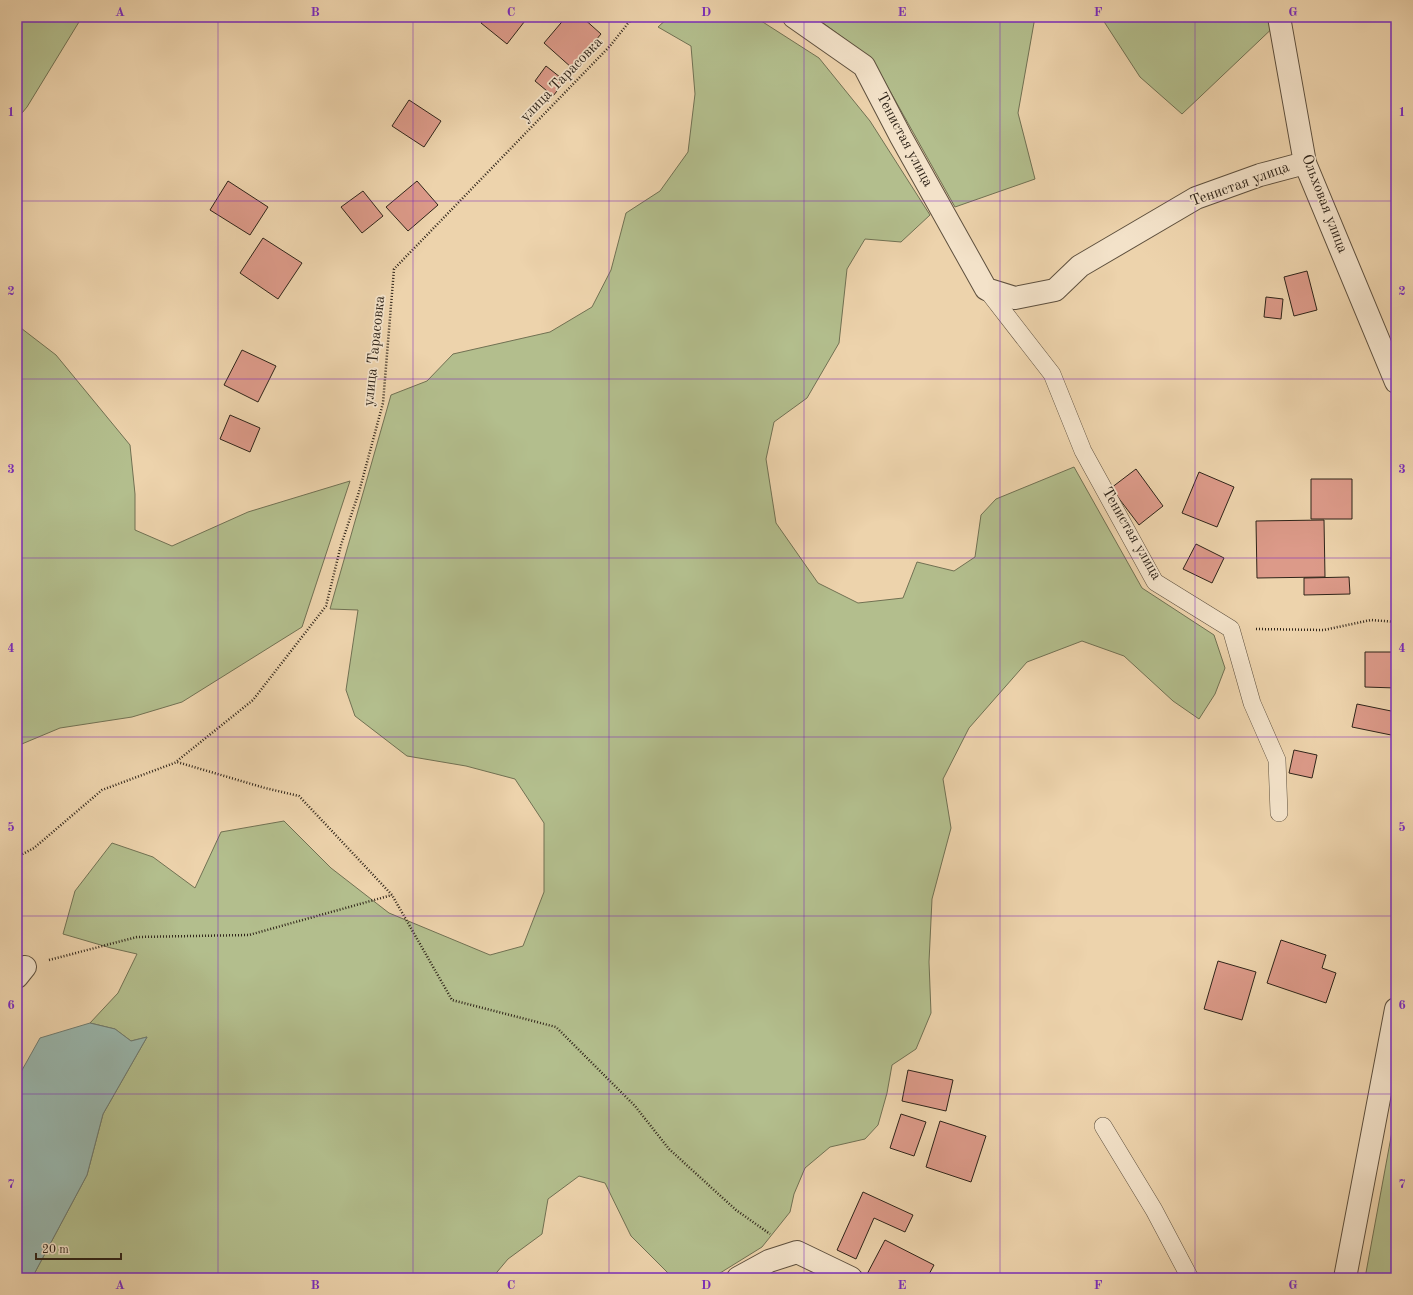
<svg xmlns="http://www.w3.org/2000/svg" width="1413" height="1295" font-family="'Old Standard TT',serif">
  <rect width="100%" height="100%" fill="#edd3ac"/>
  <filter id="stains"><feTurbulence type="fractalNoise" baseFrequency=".005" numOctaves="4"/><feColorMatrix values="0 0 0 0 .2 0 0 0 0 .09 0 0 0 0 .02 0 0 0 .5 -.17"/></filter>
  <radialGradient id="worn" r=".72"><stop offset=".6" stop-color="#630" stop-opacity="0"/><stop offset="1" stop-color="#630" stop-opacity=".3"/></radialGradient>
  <path fill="#b3be8d" stroke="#717153" d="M17,17H82L27,107L17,119Z
    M669,17H755L819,58L870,121L930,215L901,242L865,239L847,269L839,343L807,398L774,422L766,459L776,523L818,583L858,603L903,598L917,562L954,571L975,557L981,515L996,499L1074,467L1142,588L1214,635L1225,668L1215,694L1199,719L1173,701L1124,656L1082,641L1027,662L969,728L943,779L951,828L932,899L929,962L931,1013L916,1049L892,1065L887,1093L878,1125L865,1139L830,1147L805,1168L794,1194L790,1212L762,1247L712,1278H673L631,1236L605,1183L579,1176L548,1199L542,1234L508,1259L492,1278H35L33,1276L87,1175L103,1114L147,1037L131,1041L115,1029L90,1023L118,993L137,954L111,948L63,934L75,891L112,843L153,857L195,888L221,832L284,821L331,868L389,913L490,955L523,946L544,892V823L515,779L466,766L407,756L355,716L346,690L358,610L330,609L391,395L427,381L453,354L550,332L592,307L611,270L626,213L660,191L688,152L695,94L691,46L658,27Z
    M815,17H1035L1018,113L1035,179L955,207L872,59Z
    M1101,17H1277L1280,21L1182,114L1140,77Z
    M17,325L56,355L130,445L135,494V530L172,546L248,512L350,481L302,627L182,702L132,717L60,728L17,746Z
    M1396,1110V1278H1365Z"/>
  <path fill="#99b7ae" stroke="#6f7c72" d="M90,1023L115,1029L131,1041L147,1037L103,1114L87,1175L33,1276L35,1278H17V1079L40,1038Z"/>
  <path fill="#dc9a89" stroke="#2f2419" d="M485,17H528L507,44L481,23Z
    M566,17H582L601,34L572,68L544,43Z
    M546,66L565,81L553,96L535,81Z
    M409,100L441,121L424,147L392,126Z
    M228,181L268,207L250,235L210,210Z
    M417,181L438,205L408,231L386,207Z
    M363,191L383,216L362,233L341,207Z
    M263,238L302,263L278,299L240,273Z
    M1307,271L1317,310L1294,316L1284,277Z
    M1266,297L1283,299L1281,319L1264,317Z
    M242,350L276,366L258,402L224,385Z
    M230,415L260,428L250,452L220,439Z
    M1136,469L1163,506L1139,525L1111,488Z
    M1199,472L1234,487L1217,527L1182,513Z
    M1311,479H1352V519H1311Z
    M1324,520L1325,577L1257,578L1256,521Z
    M1196,544L1224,558L1212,583L1183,569Z
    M1349,577L1350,594L1304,595V578Z
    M1365,652H1396V688L1365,687Z
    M1357,704L1396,712V736L1352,727Z
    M1294,750L1317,755L1312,778L1289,773Z
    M1281,940L1326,955L1322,968L1336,973L1326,1003L1267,983Z
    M1218,961L1256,972L1242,1020L1204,1009Z
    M908,1070L953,1080L946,1111L902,1101Z
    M901,1114L926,1122L914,1156L890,1148Z
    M940,1121L986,1136L971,1182L926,1167Z
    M863,1192L913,1215L905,1232L874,1218L856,1259L837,1250Z
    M885,1240L934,1265L927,1278H865Z"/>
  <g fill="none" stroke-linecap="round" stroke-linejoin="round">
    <defs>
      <path id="lane" d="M986,289L1052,374L1083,451L1155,582L1231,629L1252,703L1277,760L1279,813
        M1103,1126L1154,1210L1190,1278"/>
      <path id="street" d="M794,17L864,66L901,137L986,289L1015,298L1055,290L1080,266L1196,198L1260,175L1305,163
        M1279,17L1305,163L1396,382
        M17,977L25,967
        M738,1278L769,1261L797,1252L851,1278
        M1345,1278L1396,1009"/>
    </defs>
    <use href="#lane" stroke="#5e503e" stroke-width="18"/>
    <use href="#street" stroke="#5e503e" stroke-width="24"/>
    <path stroke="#2f2419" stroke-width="2.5" stroke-dasharray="1 2" stroke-linecap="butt" d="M1256,629L1324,630L1371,620L1396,622
      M177,761L253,700L326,606L341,545L359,492L383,403L394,269L610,46L633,17
      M17,857L34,848L102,790L177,762L265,788L299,796L392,895L452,1000L556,1027L635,1106L669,1149L736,1210L770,1234
      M49,960L137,937L249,935L392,895"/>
    <use href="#lane" stroke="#f3e2c9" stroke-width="17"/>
    <use href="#street" stroke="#f3e2c9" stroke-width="22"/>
  </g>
  <path fill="none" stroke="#7b2cbf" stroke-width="1" stroke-opacity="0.55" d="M218,17V1278M413,17V1278M609,17V1278M804,17V1278M1000,17V1278M1195,17V1278M17,201H1396M17,379H1396M17,558H1396M17,737H1396M17,916H1396M17,1094H1396"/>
  <g text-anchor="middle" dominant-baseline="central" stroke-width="3.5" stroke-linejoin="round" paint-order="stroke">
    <g font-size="15" fill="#2f2419" stroke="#f3e2c9">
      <text transform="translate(562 80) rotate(-46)">улица Тарасовка</text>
      <text transform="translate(904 140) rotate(62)">Тенистая улица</text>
      <text transform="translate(1240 185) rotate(-20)">Тенистая улица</text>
      <text transform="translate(1324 204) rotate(69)">Ольховая улица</text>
      <text transform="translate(375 351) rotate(-84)">улица Тарасовка</text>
      <text transform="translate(1131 534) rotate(60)">Тенистая улица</text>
    </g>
  </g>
  <rect width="1413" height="1295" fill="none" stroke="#edd3ac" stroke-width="44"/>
  <path d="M36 1253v6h85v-6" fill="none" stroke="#2f2419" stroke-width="2"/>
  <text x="42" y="1253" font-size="12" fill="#2f2419" stroke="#f3e2c9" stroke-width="3" paint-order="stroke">20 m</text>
  <rect x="22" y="22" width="1369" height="1251" fill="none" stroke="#7b2cbf" stroke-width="1.5"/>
  <g font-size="13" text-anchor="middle" font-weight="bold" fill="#7b2cbf">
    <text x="120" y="16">A</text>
    <text x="315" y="16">B</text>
    <text x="511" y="16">C</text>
    <text x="706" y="16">D</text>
    <text x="902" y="16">E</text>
    <text x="1098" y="16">F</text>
    <text x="1293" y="16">G</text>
    <text x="11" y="116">1</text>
    <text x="1402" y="116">1</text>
    <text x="11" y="295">2</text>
    <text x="1402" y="295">2</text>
    <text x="11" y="473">3</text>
    <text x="1402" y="473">3</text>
    <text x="11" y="652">4</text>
    <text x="1402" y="652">4</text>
    <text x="11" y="831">5</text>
    <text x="1402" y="831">5</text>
    <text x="11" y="1009">6</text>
    <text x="1402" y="1009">6</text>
    <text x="11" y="1188">7</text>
    <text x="1402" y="1188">7</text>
    <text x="120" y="1289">A</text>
    <text x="315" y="1289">B</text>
    <text x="511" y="1289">C</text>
    <text x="706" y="1289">D</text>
    <text x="902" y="1289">E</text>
    <text x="1098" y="1289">F</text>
    <text x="1293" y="1289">G</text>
  </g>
  <rect width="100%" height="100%" filter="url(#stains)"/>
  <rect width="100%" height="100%" fill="url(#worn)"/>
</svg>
